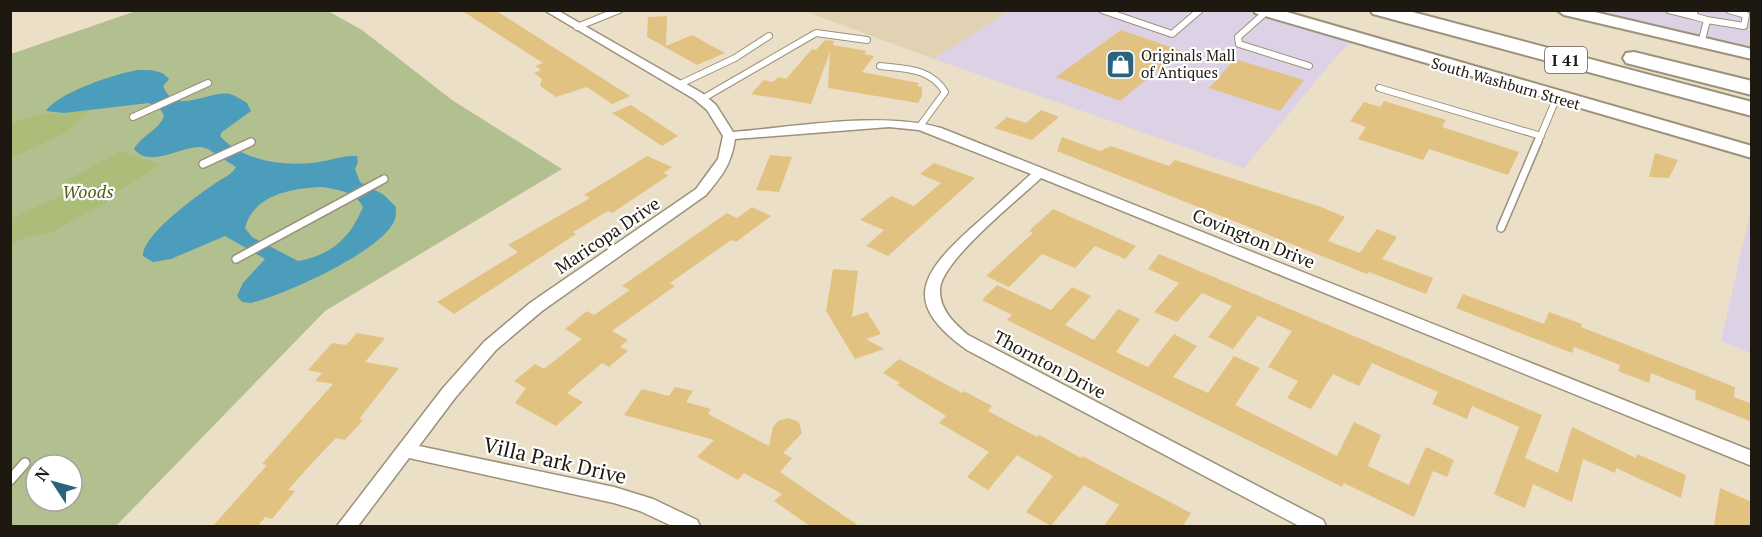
<svg xmlns="http://www.w3.org/2000/svg" width="1762" height="537" font-family="'PT Serif',serif">
  <rect width="100%" height="100%" fill="#ebdfc7"/>
  <path fill="#ddd1e5" d="M1009,11H1261L1354,39L1334,59L1244,168L934,59Z
    M1590,11H1751V47L1684,33Z
    M1751,209V353L1721,341Z"/>
  <path fill="#e1d2b3" d="M804,11L1009,10V11L934,59Z"/>
  <path fill="#b2bf8f" fill-rule="evenodd" d="M136,11H328L362,30L452,100L562,169L325,311L116,526H11V54ZM36,465H72V501H36Z"/>
  <path fill="#acbc79" d="M88,111L67,132L11,158V123L41,114Z
    M121,151L160,165L112,195L104,204L49,233L25,237L11,244V219L66,193V181Z"/>
  <path fill="#4c9dbc" fill-rule="evenodd" d="M138,70C150,70 161,69 169,79L163,86C176,117 207,90 230,94C236,96 242,100 247,103L251,111L222,132L220,136C241,160 281,166 311,163C327,162 340,155 357,156L358,162L355,169L360,182L384,195L396,207C396,214 396,220 392,225C373,255 286,294 251,303L242,302L237,296L243,283L265,259L225,236L171,259L153,262L143,256C143,234 197,196 214,184C221,179 232,175 236,167L208,149L201,147C181,146 149,169 134,149C142,135 158,131 164,116L161,110L149,103L64,113L46,111C57,93 117,73 138,70ZM322,187C338,190 355,191 363,207C350,238 332,255 298,261L252,237L245,228C253,195 292,188 322,187Z"/>
  <path fill="#e2c281" d="M461,10H495L630,96L612,104L587,87L556,97L540,86L542,79L534,73L541,70L535,66L543,63Z
    M667,16L666,46L692,35L725,53L697,65L647,37L648,17Z
    M1121,30L1182,51L1120,101L1056,77Z
    M825,40L834,41L833,45L867,51L864,54L874,56L862,72L919,83L917,86L922,87V96L918,103L828,88L830,52L811,104L751,94L764,80L773,82L778,77L786,79L812,49L816,50Z
    M1235,59L1304,80L1280,111L1209,88Z
    M1384,101L1446,120L1442,127L1519,152L1508,175L1429,149L1423,160L1358,139L1366,127L1350,121L1364,102L1380,107Z
    M631,105L678,136L662,146L612,113Z
    M1041,110L1059,117L1032,140L994,128L1007,117L1026,123Z
    M1062,137L1100,151L1111,146L1169,166L1175,160L1321,207L1345,217L1328,241L1360,253L1377,229L1397,237L1382,259L1433,278L1426,294L1369,272L1367,274L1057,151Z
    M1655,153L1678,160L1669,178L1649,177Z
    M770,155L792,157L779,192L756,190Z
    M647,156L672,167L663,173L669,175L612,213L608,211L573,232L576,234L454,314L437,302L518,252L508,245L590,198L584,195Z
    M934,163L975,178L888,256L866,246L884,230L860,220L891,196L914,206L941,183L920,174Z
    M752,207L771,216L736,242L731,240L670,283L675,286L612,331L628,340L620,347L628,351L609,367L602,363L567,393L583,402L556,426L515,403L526,388L514,381L535,364L544,369L582,339L565,329L587,311L594,315L630,290L622,286L727,213L737,218Z
    M1053,209L1136,246L1125,259L1095,246L1075,268L1042,254L1009,287L986,276L1033,233L1029,231Z
    M1159,254L1542,415L1525,458L1558,473L1572,427L1636,458L1637,454L1686,475L1681,498L1616,468L1615,473L1583,459L1572,502L1533,484L1525,508L1494,494L1519,427L1472,406L1467,419L1432,404L1438,392L1372,363L1359,386L1333,374L1311,409L1287,398L1298,381L1268,367L1292,331L1258,316L1233,349L1208,337L1232,306L1202,293L1177,322L1154,312L1179,283L1148,269Z
    M833,269L858,271L852,317L867,312L881,334L866,339L884,349L855,359L826,311Z
    M997,285L1051,310L1072,287L1091,296L1065,325L1094,340L1118,309L1140,319L1116,352L1148,367L1174,334L1197,346L1173,377L1208,393L1234,356L1260,368L1235,405L1337,456L1354,422L1381,435L1368,466L1409,485L1426,447L1454,460L1447,477L1433,471L1414,517L1344,483L1342,487L1007,320L1012,315L982,300Z
    M1463,294L1544,324L1549,312L1582,324L1581,327L1735,387L1734,397L1752,404V422L1695,399L1696,391L1651,373L1649,383L1618,371L1620,365L1574,347L1572,353L1456,308Z
    M357,333L385,338L365,362L399,368L359,419L363,420L345,440L336,438L313,462L288,490L295,491L272,519L265,517L258,526H213L267,465L262,464L333,384L315,381L322,373L308,370L332,343L346,345Z
    M899,359L962,393L964,391L992,406L988,411L1037,437L1039,435L1081,458L1082,456L1191,513L1183,526H1104L1119,505L1084,485L1051,526L1026,512L1053,476L1017,455L988,490L967,477L989,452L939,423L946,416L897,385L900,383L883,373Z
    M675,387L693,391L686,402L711,409L708,414L769,446L773,427L778,421L789,418L799,422L802,433L783,453L792,458L780,472L859,526H810L774,501L782,494L744,473L738,480L697,457L714,440L624,415L642,389L669,396Z
    M1720,488L1752,502V526H1714Z"/>
  <g fill="none" stroke-linecap="round" stroke-linejoin="round">
    <defs>
      <path id="lane-far2" d="M1102,10L1172,34L1200,10
        M1669,10L1693,16
        M1695,10L1693,16L1707,20L1701,44
        M1266,12L1238,37L1239,44L1309,66
        M1707,20L1744,26L1746,15L1729,10
        M577,27L619,10
        M880,66C905,69 931,68 945,92L920,126
        M678,85L735,58L769,36
        M1379,88L1541,136
        M702,99L816,33L867,40
        M133,117L208,83
        M1538,142L1557,97"/>
      <path id="lane-far1" d="M203,164L251,142
        M1501,228L1538,141
        M236,259L384,179"/>
      <path id="lane" d="M10,480L25,463"/>
      <path id="street" d="M544,10H557L702,93L716,105L733,132C796,127 881,111 941,128L1752,451V466L1041,178C1019,199 941,261 940,289C939,309 954,323 968,335L1323,520L1326,526H1299L967,350C903,304 919,276 969,230C990,212 1010,193 1031,174L919,130L889,127L735,139C731,165 722,176 706,195L542,311L496,350L455,398L419,446L614,487L653,499L697,520L700,526H672L640,511L614,503L409,458L358,526H337L443,388L484,342L530,303L696,189L718,159L723,136L707,110L694,99Z"/>
      <path id="secondary" d="M1254,10H1280L1752,146V158L1255,13Z
        M1557,10H1586L1752,49V59L1564,15Z"/>
      <path id="highway" d="M1370,10H1405L1752,102V116L1373,14Z
        M1634,52L1752,81V95L1626,63L1623,58L1626,53Z"/>
    </defs>
    <use href="#lane-far2" stroke="#9c917a" stroke-width="8"/>
    <use href="#lane-far1" stroke="#9c917a" stroke-width="10"/>
    <use href="#lane" stroke="#9c917a" stroke-width="12"/>
    <use href="#street" stroke="#9c917a" stroke-width="3"/>
    <use href="#secondary" stroke="#9c917a" stroke-width="4"/>
    <use href="#highway" stroke="#9c917a" stroke-width="4"/>
    <use href="#lane-far2" stroke="#fff" stroke-width="6"/>
    <use href="#lane-far1" stroke="#fff" stroke-width="7"/>
    <use href="#lane" stroke="#fff" stroke-width="9"/>
    <use href="#street" fill="#fff" fill-rule="evenodd"/>
    <use href="#secondary" fill="#fff" fill-rule="evenodd"/>
    <use href="#highway" fill="#fff" fill-rule="evenodd"/>
  </g>
  <defs>
    <symbol id="shop-square" viewBox="-11 -11 22 22"><rect x="-9" y="-9" width="18" height="18" rx="4" fill="#2b627d" stroke="#fff"/><path d="M-5-2.5h2.3a2.7 3.5 0 0 1 5.4 0H5L5.5 6h-11ZM-1.5-2.5h3a1.5 2.3 0 0 0-3 0Z" fill="#fff"/></symbol>
  </defs>
  <g fill-rule="evenodd">
    <use href="#shop-square" x="1104" y="48" width="33" height="33"/>
  </g>
  <g text-anchor="middle" dominant-baseline="central" stroke-width="4.5" stroke-linejoin="round" paint-order="stroke">
    <g font-size="15" fill="#1d1910" stroke="#fff" text-anchor="start">
      <text x="1141" y="55">Originals Mall<tspan x="1141" dy="17">of Antiques</tspan></text>
    </g>
    <g font-size="15" fill="#1d1910" stroke="#fff">
      <text transform="translate(1506 83) rotate(16)">South Washburn Street</text>
    </g>
    <rect fill="#fff" stroke="#615e58" stroke-width="1.5" x="1545" y="47" width="42" height="26" rx="4.5"/>
    <g font-size="16" font-weight="bold" fill="#1d1910">
      <text x="1566" y="60">I 41</text>
    </g>
    <g font-size="18" font-style="italic" fill="#505d14" stroke="#fff">
      <text x="88" y="191">Woods</text>
    </g>
    <g font-size="18" fill="#1d1910" stroke="#fff">
      <text transform="translate(607 235) rotate(-34)">Maricopa Drive</text>
      <text transform="translate(1254 238) rotate(22)">Covington Drive</text>
      <text transform="translate(1050 364) rotate(28)">Thornton Drive</text>
    </g>
    <g font-size="21" fill="#1d1910" stroke="#fff">
      <text transform="translate(555 460) rotate(13)">Villa Park Drive</text>
    </g>
  </g>
  <rect width="1762" height="537" fill="none" stroke="#1d1910" stroke-width="24"/>
  <g transform="translate(54 483) rotate(306)"><circle r="28" fill="#ffffff" stroke="#a5a39f" stroke-width="1.5"/>
  <path d="M0-4.5L10 22L0 15L-10 22Z" fill="#2b627d"/>
  <text y="-9" font-size="16" font-weight="bold" text-anchor="middle" fill="#1d1910">N</text>
  </g>
</svg>
